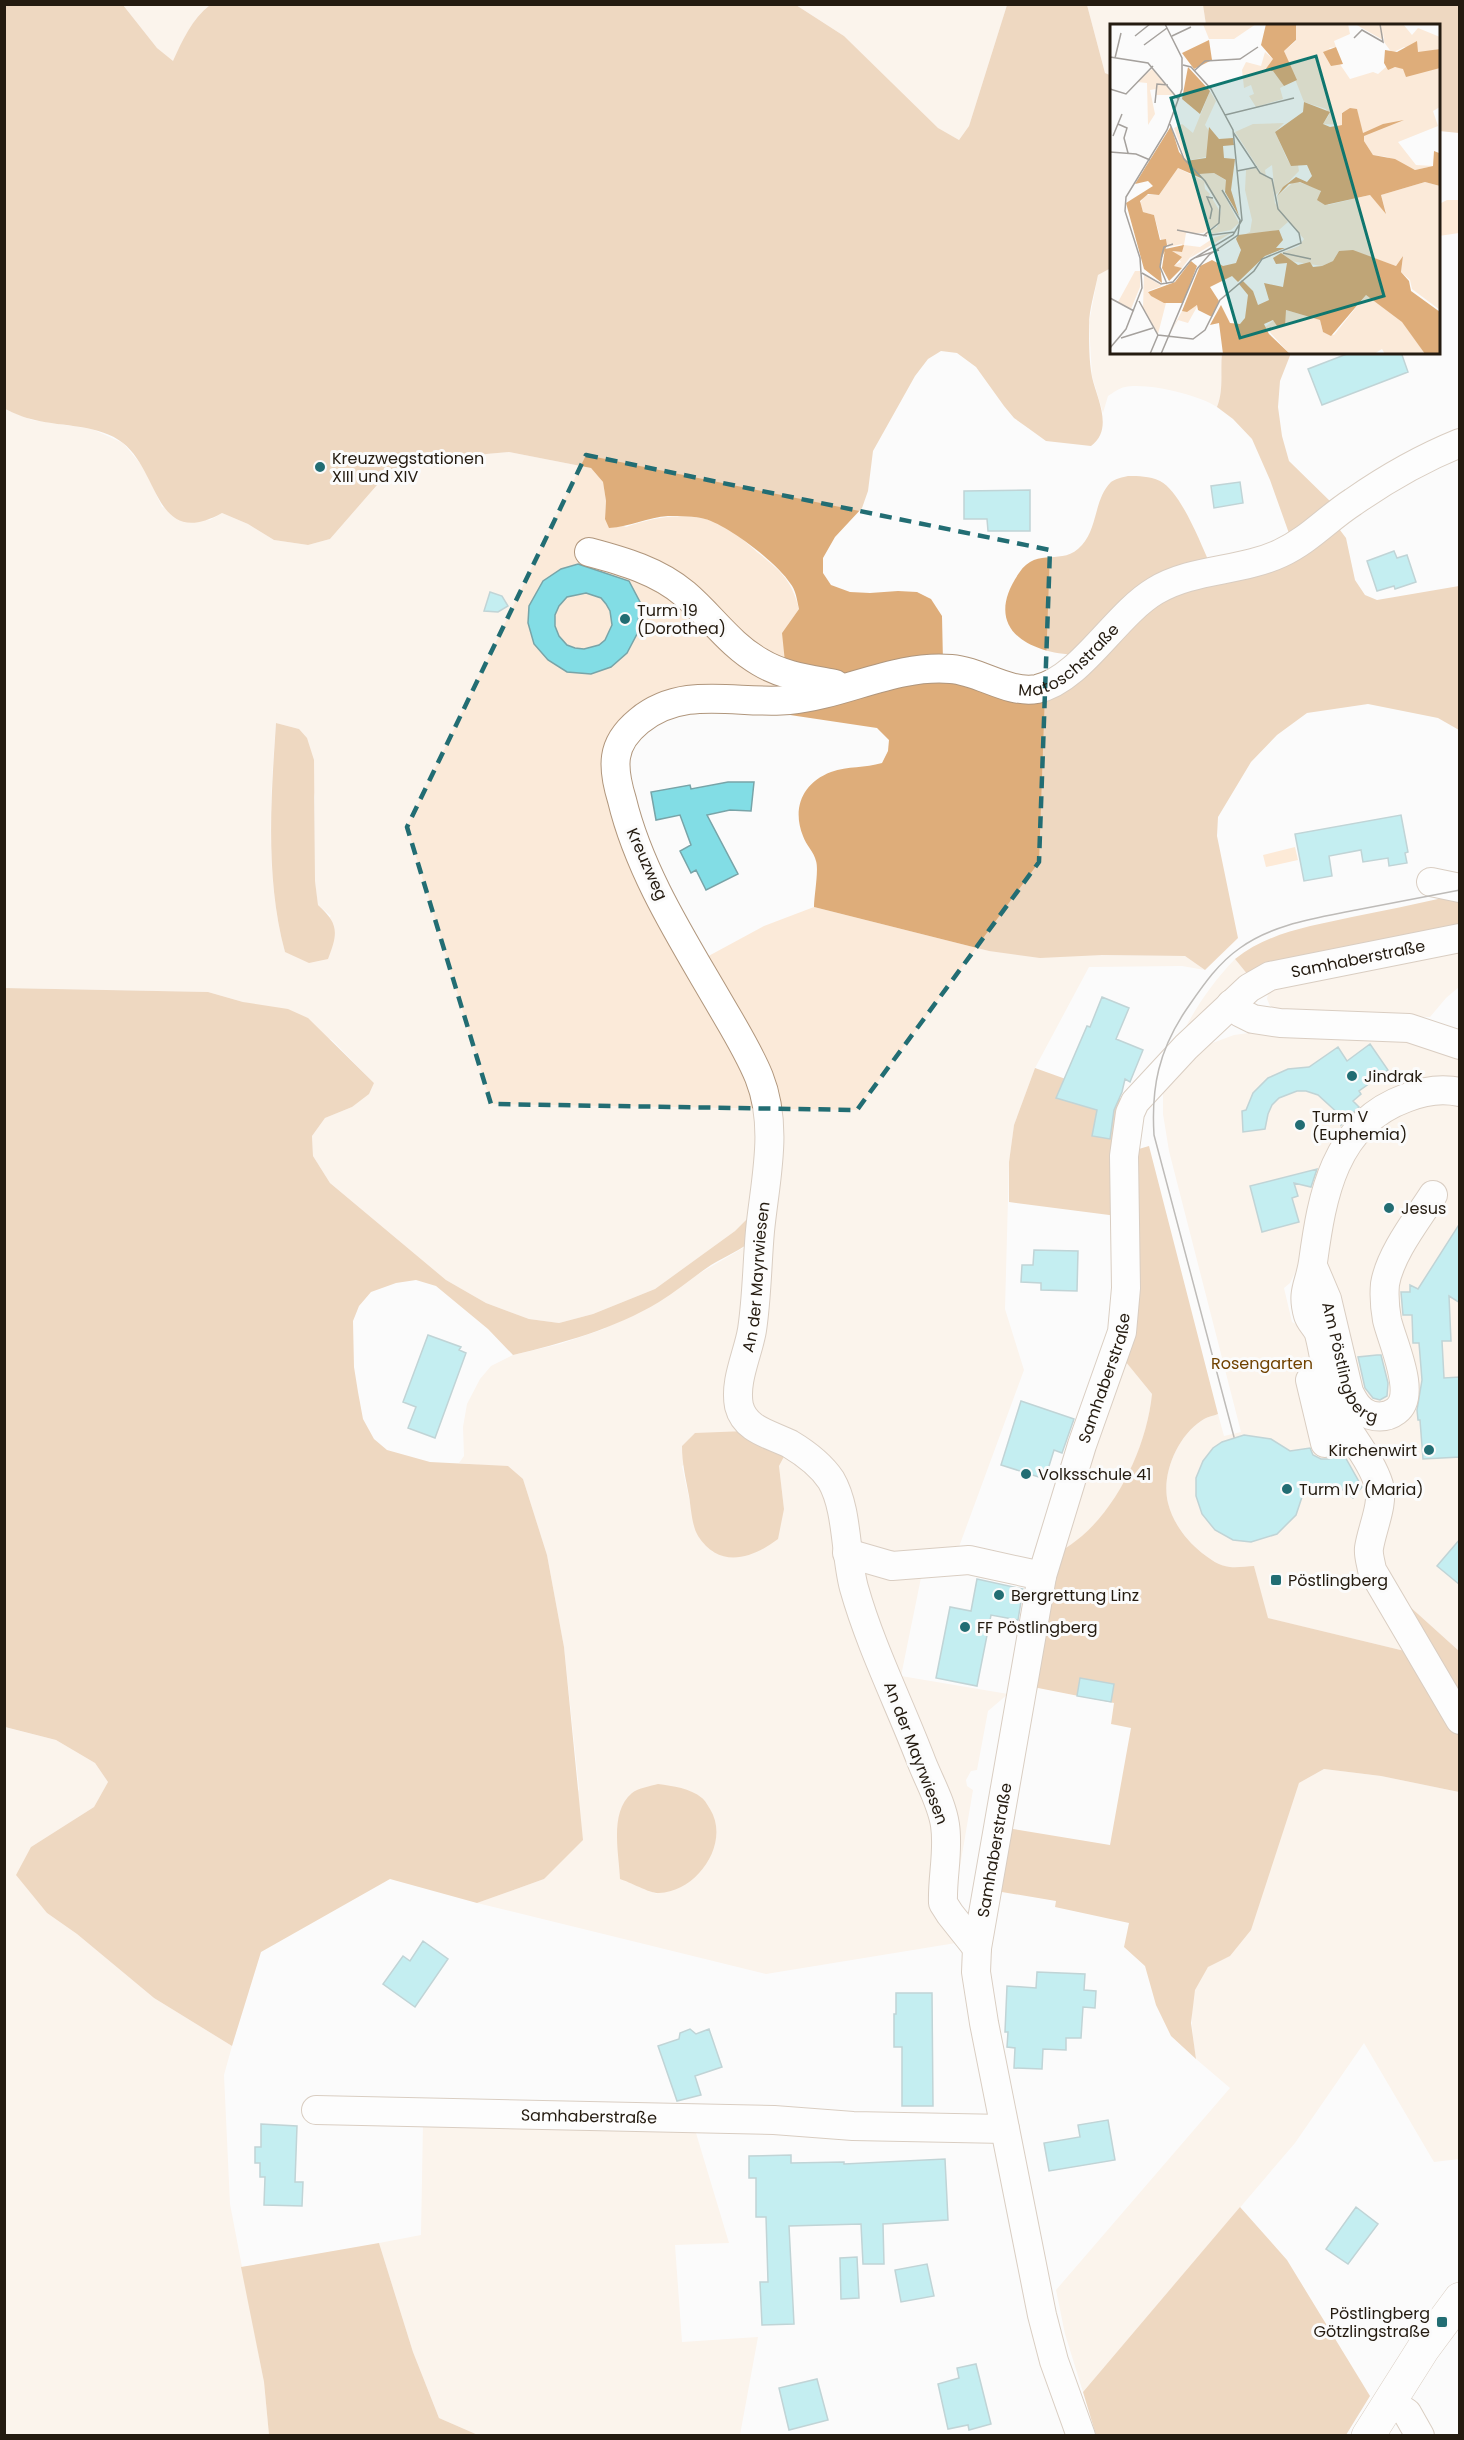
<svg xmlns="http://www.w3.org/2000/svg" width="1464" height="2440" font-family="Poppins,sans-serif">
  <rect width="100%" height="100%" fill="#fbfbfb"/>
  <path fill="#fbead9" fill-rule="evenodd" d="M123,5H210C192,19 182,41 173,62L157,48Z
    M796,5H1007L969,126L959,140L938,129L844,36Z
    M1087,5H1203L1206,25L1112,26L1111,76L1105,73Z
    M1111,268L1112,352L1222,353C1220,371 1224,390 1217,407C1200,395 1146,382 1125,387C1119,388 1113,393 1108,396L1103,413L1092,376L1089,323L1098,275Z
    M4,409L32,420L92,429L123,443L144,468L162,507L210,520L222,513L248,524L274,540L308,545L330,539L391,469L415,466L441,467L486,454L509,452L591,468L603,482L606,501L605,519L626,527C656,516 694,510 724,526C736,533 747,543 757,552C780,570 792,580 799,609L782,633L851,682L708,691L604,756L756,1087V1210L735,1231L655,1289L593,1314L559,1323L529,1319L486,1303L446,1280L330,1183L313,1156L312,1136L325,1118L352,1107L374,1083L332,1040L243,1002L208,992L5,988ZM276,723L299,729L315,797V882L318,905L331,916L285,952C265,878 270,798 276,723Z
    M814,907L989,951L1102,955L1185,956L1205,970L1182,966L1089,967L1035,1068L1014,1125L1009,1162L1005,1309L1024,1370L956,1555L862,1549L844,1492L749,1408L775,1140L703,959L764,926Z
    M1459,944V987L1446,998L1430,1017L1283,1013L1270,1006L1267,999L1269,988Z
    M1235,959L1248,975L1170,1058C1188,1020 1206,989 1235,959Z
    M1264,1031L1390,1035L1459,1053V1083L1380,1102L1290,1283L1284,1288L1292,1322L1312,1333L1372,1483L1365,1524L1413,1653L1267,1618L1254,1566C1246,1566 1238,1568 1230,1567C1219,1566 1210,1559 1202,1553C1186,1540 1173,1523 1168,1503C1161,1475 1177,1437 1201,1421C1206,1417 1213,1416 1218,1414L1224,1436L1241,1432L1169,1151L1163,1114V1083L1207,1045L1234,1035Z
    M1434,1098L1459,1099V1651L1387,1586L1379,1571L1383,1528L1398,1486L1392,1480L1358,1431L1365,1420L1394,1423C1435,1390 1391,1340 1391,1300C1391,1289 1395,1282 1399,1273L1380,1262L1381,1322L1394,1383V1399L1387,1406L1376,1409L1365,1403L1354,1389L1324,1254L1334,1185L1344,1157L1361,1134L1384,1117L1411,1104Z
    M754,1239L746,1431L732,1432L682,1466L697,1535L713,1552L784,1509L779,1466L787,1451L816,1472L928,1789L962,1942L766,1974L477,1903L544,1879L579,1789L564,1647L547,1555L523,1479L482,1465L459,1463L464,1456L463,1427L467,1404L480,1379L491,1366L513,1355L560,1344L604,1329L743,1248ZM617,1833L657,1894L642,1887L619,1853Z
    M1121,1356L1152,1394C1147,1444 1121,1502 1083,1536C1076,1542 1067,1547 1060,1552Z
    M855,1566L923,1568L901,1676L1008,1694L988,1711L977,1770L971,1771L966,1780L967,1786L973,1790L955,1896L968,1915L965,1924L949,1880Z
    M4,1727L56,1740L95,1763L108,1782L94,1807L31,1847L47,1913L77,1934L154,1998L232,2046L224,2075L230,2204L264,2382L269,2435H5Z
    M1324,1769L1381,1776L1459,1792V2159L1434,2162L1364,2043L1295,2143L1083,2392L1065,2334L1056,2290L1230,2088L1196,2059C1192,2032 1185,1987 1208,1967C1214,1962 1223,1959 1230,1956L1299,1783Z
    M423,2122L693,2123L729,2243L675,2245L682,2342L758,2337L740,2435H478L439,2418L413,2352L379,2243L421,2235Z"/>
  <path fill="#dead7a" d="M4,5H123L157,48L173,61C182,41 192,19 210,5H796L844,36L938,128L959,140L969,126L1007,5H1087L1105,73L1112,76L1111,268L1098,275C1095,291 1089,309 1089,326C1089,342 1089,361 1092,377C1097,399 1114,429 1091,446L1046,441L1028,428L1014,418L1004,406L976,367L957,353L941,351L928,359L915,376L873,451L868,491L862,508L835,537L823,558V573L831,585L850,592L870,593L898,591L917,592L931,599L942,616L943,662L851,682L785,662L782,633L799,609C797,600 796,590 790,583C777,563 728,525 705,519C695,516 679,516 668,516C648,517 630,527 609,528L605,519L606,501L603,482L591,468L509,452L486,454L441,467L415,466L391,469L330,539L308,545L274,540L248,524L222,513C155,550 160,472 123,443C99,424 63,427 35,420C24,418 14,413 5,409Z
    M1203,5H1459V133L1439,131L1438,26L1206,25Z
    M1222,353H1291L1280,381L1278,407L1282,436L1289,461L1334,505L1291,539L1270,480L1252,439L1233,419L1217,407C1224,390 1220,371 1222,353Z
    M1128,476C1139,476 1149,476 1160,481C1181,492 1200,542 1210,564L1077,655C1026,653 982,627 1019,573C1038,545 1062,568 1082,545C1098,527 1094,499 1111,482C1115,479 1123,477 1128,476Z
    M1337,526L1346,538L1355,580L1365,595L1377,600L1459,586V730L1438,718L1368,704L1307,713L1277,735L1251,762L1218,817L1217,836L1238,938L1205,970L1185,956L1102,955L1040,958L989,951L814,907C814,896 819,870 816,861C814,852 806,845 803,836C792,809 802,783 831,772C848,766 865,768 882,763L888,751L889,740L877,728L790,715L787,709L930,675L1011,696L1143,605Z
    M276,723L299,729L307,738L314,760L315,881L318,905C339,924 338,933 328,959L309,963L285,952C265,878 271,798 276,723Z
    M1459,896V925L1248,975L1235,959C1269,932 1311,926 1352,917C1383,911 1415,904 1447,897Z
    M4,988L208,992L243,1002L288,1009L308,1018L374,1083L369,1094L352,1107L325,1118L312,1136L313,1156L330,1183L446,1280L486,1303L529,1319L559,1323L593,1314L655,1289L735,1231L756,1210L754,1239C741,1250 726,1256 711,1265C693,1277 677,1291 659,1302C614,1329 563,1343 513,1355L488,1329L436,1286L416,1280L396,1283L371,1292L359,1306L353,1321L354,1367L358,1392L363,1419L374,1439L387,1450L430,1462L508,1466L523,1479L547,1555L564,1647L583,1840L544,1879L477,1903L390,1879L261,1952L232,2046L154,1998L77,1934L47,1913L16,1875L31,1847L94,1807L108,1782L95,1763L56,1740L5,1727Z
    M1035,1068L1127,1101L1117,1216L1009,1202V1162L1014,1125Z
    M1149,1146L1218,1414C1213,1416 1206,1417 1201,1421C1177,1437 1161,1475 1168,1503C1173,1523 1186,1540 1202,1553C1210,1559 1219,1566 1230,1567C1238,1568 1246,1566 1254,1566L1268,1618L1413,1653L1459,1733V1792L1381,1776L1324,1769L1299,1783L1251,1930L1230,1956L1208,1967L1195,1990L1191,2023L1196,2059L1171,2036L1156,2005L1145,1966L1124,1947L1129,1923L1055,1907L1056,1901L996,1891L1007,1828L1110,1845L1131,1728L1111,1724L1114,1703L1033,1687L1060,1552C1067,1547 1075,1542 1082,1536C1120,1503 1147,1444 1152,1394L1121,1356L1132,1151Z
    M746,1431L787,1451L779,1466L784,1509L778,1539C752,1559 719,1569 698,1536C692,1526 691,1508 689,1496C686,1479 682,1464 682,1446L695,1433Z
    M1387,1586L1459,1651V1706Z
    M658,1784C673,1786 690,1788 702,1798C705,1800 708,1806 710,1809C731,1843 697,1892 659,1893C651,1894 630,1882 620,1879C619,1853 609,1812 632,1793C638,1788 651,1786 658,1784Z
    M1240,2207L1287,2260L1370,2396L1346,2435H1096L1083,2392Z
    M379,2243L413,2352L439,2418L478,2435H269L264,2382L241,2267Z"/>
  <path fill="#fed5ac" d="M1447,200H1459V233L1439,236V204Z
    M1295,847L1298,860L1266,867L1263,855Z"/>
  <path fill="#82dde5" stroke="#78a4a8" stroke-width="1.5" fill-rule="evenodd" d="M1352,352H1401L1408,372L1322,405L1308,369Z
    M1240,482L1243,503L1214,508L1211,486Z
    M1030,490V531H988L987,519H964V491Z
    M1394,551L1397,558L1407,555L1416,582L1395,589L1394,586L1377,591L1367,561Z
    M578,564L629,581L640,602L637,634L627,653L611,667L591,674L567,672L548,660L534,644L528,623L529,606L543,581L561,569ZM586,593L601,598L606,604L610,611L612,625L605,640L599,645L584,649L575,648L567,645L559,636L555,626V615L559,606L567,597Z
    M490,592L502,596L508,606L498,612L484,611Z
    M728,782H754L751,811L730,810L707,815L738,874L706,890L696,870L691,873L680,851L691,845L680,815L656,820L651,792L690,785L691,789Z
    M1401,815L1408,852L1405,853L1407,863L1389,866L1388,858L1363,862L1361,850L1329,856L1332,876L1304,881L1295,834Z
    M1102,997L1129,1008L1116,1039L1143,1050L1130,1082L1125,1079L1122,1092L1114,1110L1110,1139L1092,1136L1097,1110L1056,1098L1087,1026L1090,1027Z
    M1370,1044L1388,1070L1359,1091L1361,1094L1353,1101L1359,1107L1341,1125L1340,1115L1318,1095L1306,1091H1297L1279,1098L1272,1105L1268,1114L1265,1129L1243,1132L1242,1111L1246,1110L1253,1093L1268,1078L1288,1069L1309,1067L1338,1047L1347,1061Z
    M1317,1169L1311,1187L1294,1183L1298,1196L1292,1198L1299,1222L1262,1232L1250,1186Z
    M1460,1223V1303L1449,1296L1451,1341H1442L1444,1378L1460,1377V1457L1423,1459L1420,1420H1418L1417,1410L1422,1380L1419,1343H1413L1412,1315H1403L1401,1292H1410V1285L1418,1289Z
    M1034,1250L1078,1251L1077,1291L1041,1290V1283L1021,1282L1022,1265H1033Z
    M428,1335L461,1347L459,1350L466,1353L435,1438L408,1428L416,1407L403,1402Z
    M1377,1355H1381L1388,1383L1387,1396L1380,1400L1373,1398L1365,1388L1358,1357Z
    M1021,1401L1074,1419L1062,1453L1054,1450L1045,1479L1001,1465Z
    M1244,1435L1271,1439L1290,1451L1310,1448L1313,1455L1321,1459H1329L1337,1455L1340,1448L1362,1487L1353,1498L1335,1484L1304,1491L1296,1515L1277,1534L1251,1542L1233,1540L1215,1530L1202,1514L1196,1496V1478L1203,1461L1213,1448L1222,1442Z
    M1460,1539V1585L1437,1566Z
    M977,1579L1023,1589L1018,1620L991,1615L977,1686L936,1678L950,1607L971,1611Z
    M1080,1678L1114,1684L1111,1702L1077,1696Z
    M423,1941L448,1959L415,2007L383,1984L403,1956L410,1961Z
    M1037,1972L1085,1974L1084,1990L1096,1991L1095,2008L1083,2007L1081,2038H1066V2050L1043,2049L1042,2069L1014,2068L1015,2048L1007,2047L1008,2032H1005L1007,1986L1036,1988Z
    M896,1993H932L933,2106H902V2047H894V2014H896Z
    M690,2029L696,2034L709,2029L722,2067L695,2076L701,2095L677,2101L658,2046L679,2039L680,2033Z
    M1108,2120L1115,2160L1049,2171L1044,2143L1080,2137L1078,2125Z
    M261,2124L297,2126L295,2182H303L302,2206L264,2205L265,2177H260V2163H255V2147H261Z
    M791,2155V2163L844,2162V2164L945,2159L948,2220L883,2224L884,2264H863L861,2224L789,2226L794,2324L762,2325L760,2282H768L766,2217H756V2178H749V2156Z
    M1356,2207L1378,2224L1348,2264L1326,2249Z
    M857,2257L859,2298L841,2299L840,2258Z
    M927,2264L934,2296L901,2302L895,2270Z
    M976,2364L991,2424L969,2430L968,2425L948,2429L938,2384L959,2378L957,2368Z
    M817,2379L828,2420L789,2430L779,2388Z"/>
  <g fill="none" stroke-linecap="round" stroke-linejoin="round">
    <defs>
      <g id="minor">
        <path d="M589,552C623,561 658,571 685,594C711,616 730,645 760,662C783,676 809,679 835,684L840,688"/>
        <path d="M1431,882L1460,888"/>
        <path d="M1231,1004L1241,1013L1253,1019L1280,1023L1409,1028L1460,1045"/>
        <path d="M1460,1092C1442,1088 1423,1091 1406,1098C1334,1124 1322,1196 1313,1262C1310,1284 1301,1291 1308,1315C1310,1322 1317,1327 1319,1334C1326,1360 1327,1390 1339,1414C1351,1438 1371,1459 1379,1485C1384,1504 1372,1528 1369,1548C1368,1555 1371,1563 1372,1570L1460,1720"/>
        <path id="s1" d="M1313,1266L1327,1299L1349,1392C1354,1402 1359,1411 1370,1415C1380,1418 1388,1417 1396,1411C1418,1395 1392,1342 1387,1320C1385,1309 1384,1295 1385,1284C1390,1254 1417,1220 1433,1195"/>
        <path d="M1310,1380L1325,1443"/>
        <path d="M847,1553L892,1566L969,1560L1042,1576"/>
        <path id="s2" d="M977,1948L950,1914L943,1903C942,1877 949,1851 945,1825C942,1804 930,1783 922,1763C900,1705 871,1648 854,1588C845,1555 848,1509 831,1480C821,1465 805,1453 790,1444C770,1434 745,1430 739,1406C734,1381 748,1354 752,1330C757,1297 757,1264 760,1231C765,1180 779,1127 759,1077C748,1050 732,1025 717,999C681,937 639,871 622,800C618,787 614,771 616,757C618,742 628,730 639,721C684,684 738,705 789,700C844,695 896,664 951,669C980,671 1008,694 1037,689C1080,680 1115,615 1155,591C1193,568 1241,572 1281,553C1309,540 1328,518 1353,502C1386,479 1423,458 1460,443"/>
        <path id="s3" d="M316,2110L774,2120L853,2126L1005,2129"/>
        <path d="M1389,2401L1407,2413L1420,2436"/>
        <path id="s4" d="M1081,2436L1054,2361L1042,2315L984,2023L976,1972L977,1948L1042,1576L1082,1445L1122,1332L1126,1288L1124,1156L1130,1113L1135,1102L1186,1047L1249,988L1270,976L1460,938"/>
      </g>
      <path id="major" d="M1368,2436L1423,2349L1460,2299"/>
    </defs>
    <use href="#minor" stroke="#b0967c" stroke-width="30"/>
    <use href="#major" stroke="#b0967c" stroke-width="34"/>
    <use href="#minor" stroke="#fff" stroke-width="28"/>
    <use href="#major" stroke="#fff" stroke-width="33"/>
    <path stroke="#736e67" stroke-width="1.5" d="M1234,1437L1154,1135C1151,1087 1159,1050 1186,1010C1202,987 1217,964 1240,948C1273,924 1317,918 1356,910C1391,903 1425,897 1460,890"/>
  </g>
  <path d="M0 0H1464V2440H0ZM586,455L1050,550L1039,862L857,1110L491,1104L407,827Z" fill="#fbfbfb" fill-opacity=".55" fill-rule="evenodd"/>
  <path fill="none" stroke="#226d73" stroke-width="4.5" stroke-dasharray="12 8" stroke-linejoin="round" d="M586,455L1050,550L1039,862L857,1110L491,1104L407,827Z"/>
  <g fill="#226d73" stroke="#fbfbfb" stroke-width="2">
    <circle cx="320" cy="467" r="6"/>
    <circle cx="625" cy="619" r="6"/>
    <circle cx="1352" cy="1076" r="6"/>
    <circle cx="1300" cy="1125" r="6"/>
    <circle cx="1389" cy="1208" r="6"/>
    <circle cx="1429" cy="1450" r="6"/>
    <circle cx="1026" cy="1474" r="6"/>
    <circle cx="1287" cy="1489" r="6"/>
    <rect x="1270" y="1574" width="12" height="12" rx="3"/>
    <circle cx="999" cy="1595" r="6"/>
    <circle cx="965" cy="1627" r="6"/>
    <rect x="1436" y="2316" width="12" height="12" rx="3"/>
  </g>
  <g text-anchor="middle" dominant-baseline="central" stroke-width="6" stroke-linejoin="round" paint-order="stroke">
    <g font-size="16" fill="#241b10" stroke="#fbfbfb" text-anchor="start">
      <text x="332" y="458">Kreuzwegstationen<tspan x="332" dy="18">XIII und XIV</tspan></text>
      <text x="637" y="610">Turm 19<tspan x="637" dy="18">(Dorothea)</tspan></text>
      <text x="1364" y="1076">Jindrak</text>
      <text x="1312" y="1116">Turm V<tspan x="1312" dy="18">(Euphemia)</tspan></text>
      <text x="1401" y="1208">Jesus</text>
      <text x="1417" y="1450" text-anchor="end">Kirchenwirt</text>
      <text x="1038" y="1474">Volksschule 41</text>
      <text x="1299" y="1489">Turm IV (Maria)</text>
      <text x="1288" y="1580">Pöstlingberg</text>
      <text x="1011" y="1595">Bergrettung Linz</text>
      <text x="977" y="1627">FF Pöstlingberg</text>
      <text x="1430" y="2313" text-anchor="end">Pöstlingberg<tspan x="1430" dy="18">Götzlingstraße</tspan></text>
    </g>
    <g font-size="16" fill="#241b10" stroke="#fbfbfb">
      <text stroke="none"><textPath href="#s2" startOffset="1803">Matoschstraße</textPath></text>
      <text transform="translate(647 864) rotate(66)">Kreuzweg</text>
      <text stroke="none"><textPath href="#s4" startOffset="1642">Samhaberstraße</textPath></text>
      <text stroke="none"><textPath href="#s2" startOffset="752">An der Mayrwiesen</textPath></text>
      <text stroke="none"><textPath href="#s1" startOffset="105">Am Pöstlingberg</textPath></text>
      <text stroke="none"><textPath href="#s4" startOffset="1086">Samhaberstraße</textPath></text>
      <text transform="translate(916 1753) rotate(69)">An der Mayrwiesen</text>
      <text stroke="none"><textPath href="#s4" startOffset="600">Samhaberstraße</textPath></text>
      <text stroke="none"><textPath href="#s3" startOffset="273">Samhaberstraße</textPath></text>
    </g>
    <g font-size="16" fill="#704200" stroke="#fbfbfb">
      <text x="1262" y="1363">Rosengarten</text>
    </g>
  </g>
  <g transform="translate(1110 24)">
    <rect width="330" height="330" fill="#fbfbfb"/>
    <path d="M93,0H146L124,15H99ZM186,0H238L240,10L224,17L226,23L219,24L240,55L263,48L268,50L276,43L330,44V83L323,87L328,102L288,118L306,141L323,142L305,146L277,133L263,131L254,117L247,86L232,88V101L213,100L219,91L216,85L194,78L174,27L186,17ZM245,0H293L302,11L308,4L330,13V25L308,29L294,23L282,29L274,18V8L273,16ZM155,28L163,35V47L174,62L170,64L173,75L146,83L139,72L144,70L141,61L134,64L132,46L136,38L151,42ZM42,45L64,71H46V65L40,66L45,90L38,101L37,59L27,58ZM100,67L106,77L95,101L101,110L96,133L76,137L64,104L72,100L83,109ZM174,99L165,108L177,135L181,141H188L189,147L165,172L162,141L155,146L156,152L152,150L125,108L143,100ZM68,144L94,157L95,165L100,170L98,174H102L109,186V199L93,209H76L74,221L90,223L105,213L121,209L80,234L88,223L72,244L63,242L71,238L62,227L71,228L72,220L58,223L56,215L51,216L44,191L33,188L30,179L35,171H49ZM145,144L162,156L165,179L178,198L169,206L131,212L140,208L142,196L135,166L136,146ZM104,149L117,157V165L112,167L129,199L121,206L96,211L95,208L107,203L111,185L89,150ZM185,157L209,165L218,181L260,171L276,189L271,171L315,158L330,162V286L302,265L300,256L291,248L293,232L286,242L244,227H229L223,237L212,242L180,237L171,229L189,222L194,215L169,186L167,172ZM25,247H30V263L21,285L8,278ZM34,251L52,262L38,267L41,272L56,279L48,310L33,284ZM256,271L292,297L315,330H275L272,325L264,330H180L155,303L164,296L167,302L176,286L210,296L213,308L224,311ZM88,281L78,299L68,296L57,314L72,287Z" fill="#fbead9"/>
    <path d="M156,0H186V16L174,27L187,56L174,62L163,47L155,46L163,35L151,21ZM99,16L102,36L84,45L72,29ZM307,17L308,28L330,25V44L296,53L293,45L285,43L278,46L274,39L275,26L287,28ZM226,23L233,40L221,42L213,28ZM78,43L100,67L90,90L72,75ZM194,78L220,88L213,100L220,103L232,101V89L240,84L247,85L253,109L273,100L294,96L254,112V117L263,131L285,135L305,146L323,142L324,127L329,129L330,162L315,158L271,171L276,190L260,171L215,181L207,176L211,167L190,158L179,160L167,172L173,163L186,153L197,158L202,152L197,141L181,142L165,108L193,88ZM61,102L69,128L93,155L68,144L49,171L38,170L30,177L33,188L44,191L50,216L56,215L57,221L50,239L52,259L34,245L16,179L43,162L38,157L25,160ZM99,103L109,115L123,114L124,121L113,122L114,134L125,135L121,166L129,192L115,168L116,156L104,149L89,150L76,137L96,134ZM169,206L173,216L166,224H175L155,232L128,258L122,252L100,263L109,277L102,293L88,286L87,281L77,288L72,287L90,242L102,236L113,242L126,239L131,226L126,215L128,211ZM74,221L72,228L62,227L72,233L64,242L72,244L59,257L52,244L55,225ZM243,226L286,242L293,232L291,248L299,257L301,267L330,288V329L315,330L292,298L256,271L221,312L213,308L210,296L176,286L175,302H167L163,296L154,300L159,310L180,330H113L109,299L100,301L111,281L120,299L130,300L135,294L138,271L129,260L132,256L143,267L148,281L159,276L154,259L173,263L177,239L166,240L163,234L171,229L188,241L200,238L203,243L212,242L223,237L229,227ZM81,237L87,242L73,279H54L41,272L38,268L65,258Z" fill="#dead7a"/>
    <path fill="none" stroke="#a5a19d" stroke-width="1.5" d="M25,12L40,0M62,12L81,3M244,14L252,6L273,18L270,0M34,21L57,4M0,33L38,39L68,75M5,34L11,9M84,47L95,37L130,35L148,23M0,65L16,70L43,42M45,79L47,60L58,61M115,91L184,74M8,100L17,104L14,114L18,129M60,100L74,135L95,157L110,182L109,199L93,212M3,112L12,90M0,128L26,130L40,136M127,147L147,143M100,195L102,185L97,173L103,174M67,206L97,212M101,211L125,208M173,229L201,235M84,234L109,226M32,249L51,260L63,258L81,236L123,211L132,196L123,106L101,65L81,43L73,41M57,260L50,243L52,231L54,223L63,220M0,274L24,287M29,277L48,311L83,315L95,306L110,276L144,247L152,235L191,219L189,209L168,185L162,155L150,149L123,108M11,314L43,304M0,324L16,305L32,264L30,234L15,187L16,173L57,106L72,65V34L55,0M40,330L48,311M51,330L87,245L99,231L128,211L130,196L112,166"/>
    <path fill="#0f766e" fill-opacity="0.15" stroke="#0f766e" stroke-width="3" d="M206,32L274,272L130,314L61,74Z"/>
    <rect width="330" height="330" fill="none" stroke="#241b10" stroke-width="3"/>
  </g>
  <rect width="1464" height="2440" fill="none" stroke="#241b10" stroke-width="12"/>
</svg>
